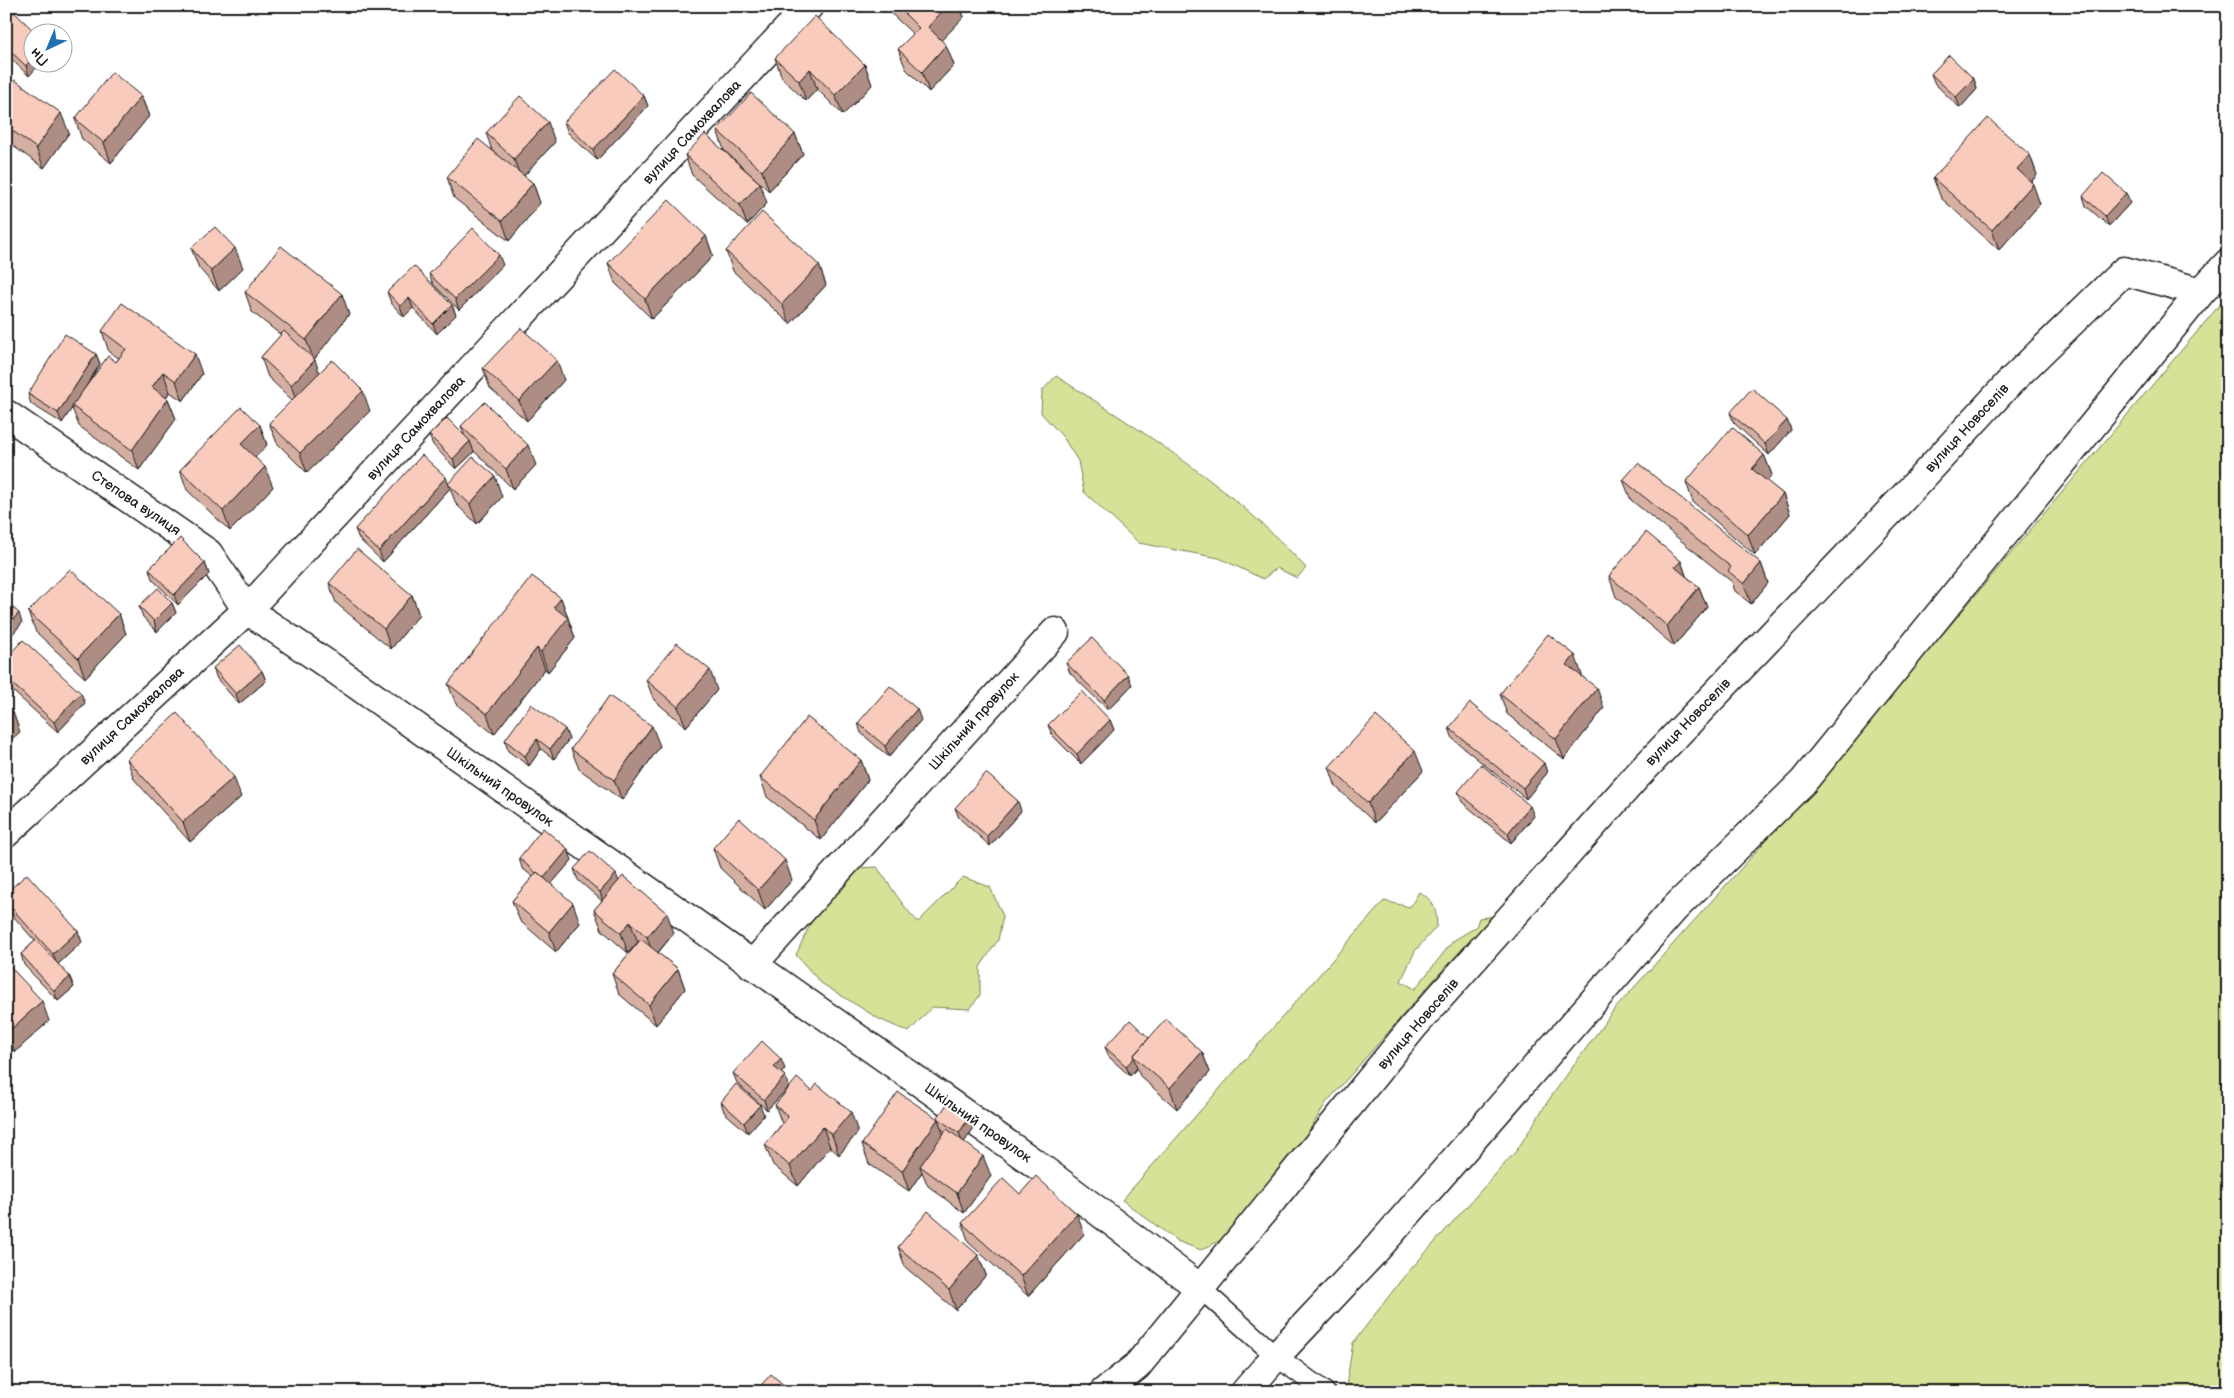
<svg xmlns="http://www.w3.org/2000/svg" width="2234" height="1398" font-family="'Balsamiq Sans',sans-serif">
  <rect width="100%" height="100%" fill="#fff"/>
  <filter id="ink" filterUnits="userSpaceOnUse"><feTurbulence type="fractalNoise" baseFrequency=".02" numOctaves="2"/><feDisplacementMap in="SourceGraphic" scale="10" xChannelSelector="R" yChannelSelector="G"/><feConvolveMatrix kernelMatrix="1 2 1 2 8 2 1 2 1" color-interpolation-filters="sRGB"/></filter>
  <g filter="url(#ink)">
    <path fill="#d4e397" stroke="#78805a" d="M2228,295V1392H1345L1353,1343L1402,1279L1517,1150L1548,1101L1613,1011L1814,787Z
      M1056,376C1145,433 1235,489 1306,568L1297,578L1277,568L1263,579L1219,558L1139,543L1084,492L1078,461L1063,437L1041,413L1042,391Z
      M877,867C891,886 902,906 918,922L963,877L990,887L1003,916L998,940L980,967V995L970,1009L932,1007L909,1032L879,1019L821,983L796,955L818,907L842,890L858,868Z
      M1419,892C1435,901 1436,909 1437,926L1415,951L1401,981L1415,989L1453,941L1476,927L1479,918L1498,916L1447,965L1326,1103L1300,1146L1233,1234L1201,1250L1177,1241L1122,1200L1384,901L1410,907Z"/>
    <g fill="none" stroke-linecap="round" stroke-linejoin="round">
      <defs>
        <path id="lane" d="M1200,1288L1276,1356L1325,1392"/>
        <path id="street" d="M6,414L208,553L247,610L330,666L1037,1165L1200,1288
          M6,833L247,610L809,6
          M752,965L1055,632
          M1104,1392L1137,1366L1414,1026L1637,776L1902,499L2010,382L2124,271L2201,292L2228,263
          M1245,1392L1276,1356L1374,1252L1674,909L1803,782L2201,292"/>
      </defs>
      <use href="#lane" stroke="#1c1c1c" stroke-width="22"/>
      <use href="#street" stroke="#1c1c1c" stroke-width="31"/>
      <use href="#lane" stroke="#fff" stroke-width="19"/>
      <use href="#street" stroke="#fff" stroke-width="28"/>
    </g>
    <path fill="#d6afa3" stroke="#1c1c1c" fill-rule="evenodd" d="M883,6H960L964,17L941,40L954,65L929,92L906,69L898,49L913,34Z
      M14,12L29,76L6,54V20Z
      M775,58L865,65L872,85L843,115L817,89L806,101L782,78Z
      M1931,74L1974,79L1977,89L1960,108L1935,84Z
      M6,92L69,133L44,168L6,141Z
      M141,96L149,116L111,163L82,139L75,119Z
      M644,96L648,106L597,160L568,133L564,122Z
      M717,130L795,134L803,154L769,191L724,150Z
      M486,133L555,142L524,176L533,183L540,203L509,241L454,198L447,177L492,150Z
      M685,155L767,203L747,225L692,175Z
      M2030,155L2037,175L2031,182L2040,204L1999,250L1941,198L1933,178Z
      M2083,196L2130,203L2109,226L2086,206Z
      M706,236L713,256L652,319L615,283L608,263Z
      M191,248L243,268L219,291L199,268Z
      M726,251L819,265L826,285L790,324L733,271Z
      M503,265L459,310L433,284L429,274Z
      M245,292L349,314L314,359L319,372L370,411L307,473L277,443L269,423L292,400L268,377L261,357L281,335L252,312Z
      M387,292L452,305L456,315L437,334L413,308L404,317L391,303Z
      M102,331L202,374L183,401L170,392L166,397L168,399L176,419L139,470L79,426L72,408L62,423L31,404L28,394L96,354L100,364L84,389L116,362L119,358L109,352Z
      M483,368L564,380L527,421L490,388Z
      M1730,413L1787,420L1791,430L1769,455L1734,423Z
      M260,425L267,445L255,457L273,487L230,531L187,490L180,470Z
      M461,426L536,465L513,489L473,450L474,452L456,469L433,445L429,435L465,437Z
      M1764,455L1772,475L1766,481L1783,494L1790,514L1755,555L1693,502L1686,482Z
      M1623,480L1761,563L1768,583L1751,604L1735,591L1732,582L1631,500Z
      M448,484L502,497L477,524L456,504L450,488L383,562L359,539L355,529Z
      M1681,561L1686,576L1699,587L1707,607L1674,646L1616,597L1609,576Z
      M205,563L209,574L178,605L152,579L149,569Z
      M329,583L412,595L419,615L391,649L336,603Z
      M561,598L575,638L548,672L545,669L494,734L456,704L448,684Z
      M6,602L22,623L10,637L6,633Z
      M172,603L176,613L157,632L143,617L139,606Z
      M28,612L119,614L126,634L85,678L36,632Z
      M6,658L85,703L58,732L6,685Z
      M1066,663L1132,685L1108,710L1070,673Z
      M213,668L262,671L266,681L239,704L217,679Z
      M1582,675V676L1604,708L1564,759L1507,714L1500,694Z
      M646,680L717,690L686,727L654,700Z
      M921,720L889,757L861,733L858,723Z
      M1110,720L1114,730L1081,764L1052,735L1048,725Z
      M1449,728L1544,763L1547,773L1526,799L1453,739Z
      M569,739L554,759L541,749L529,766L508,751L505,740Z
      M660,746L622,800L579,769L571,749Z
      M127,759L241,797L190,842L134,779Z
      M861,760L868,780L821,840L767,797L760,777Z
      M1329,767L1423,771L1375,823L1336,787Z
      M1458,792L1534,816L1511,843L1462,802Z
      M955,808L1021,811L990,846L959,818Z
      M713,848L792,880L765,910L720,868Z
      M519,858L572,860L551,884L580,923L556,952L520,921L512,901L533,877L522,868Z
      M574,869L619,882L674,933L658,953L678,969L685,989L656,1025L619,994L612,974L638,943V942L628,953L602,930L594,910L602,901L578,880Z
      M6,893L82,942L58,964L74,987L58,1001L24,965L21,954L35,941L6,908Z
      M6,962L49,1021L15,1052L6,1043Z
      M1149,1038L1202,1052L1210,1072L1177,1109L1140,1076L1137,1068L1130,1076L1109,1057L1105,1047Z
      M785,1069L781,1073L785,1076L789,1087L767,1110L737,1083L733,1073Z
      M812,1091L858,1132L839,1155L830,1147L798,1186L773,1165L765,1145L782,1124L775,1105Z
      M721,1102L764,1115L748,1133L724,1112Z
      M937,1119L973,1129L964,1142L991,1176L964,1213L928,1186L922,1172L909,1191L869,1164L862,1144ZM941,1129L945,1131L943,1134Z
      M1020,1194L1084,1234L1028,1296L969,1243L962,1223Z
      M898,1247L978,1255L986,1275L956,1310L905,1267Z"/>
    <path fill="#ae8e84" stroke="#1c1c1c" d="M947,6H960L964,17L935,47L928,27Z
      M946,45L954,65L929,92L922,72Z
      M32,58V62H42L29,76L26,66Z
      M865,65L872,85L843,115L835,95Z
      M810,69L817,89L806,101L799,81Z
      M1974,79L1977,89L1960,108L1956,97Z
      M141,96L149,116L111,163L104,143Z
      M644,96L648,106L597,160L593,150Z
      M61,113L69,133L44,168L36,148Z
      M548,122L555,142L521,179L514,159Z
      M795,134L803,154L769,191L762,171Z
      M2030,155L2037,175L2024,189L2017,169Z
      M533,183L540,203L509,241L502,221Z
      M760,183L767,203L747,225L740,205Z
      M2033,184L2040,204L1999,250L1992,230Z
      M2126,193L2130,203L2109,226L2105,216Z
      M706,236L713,256L652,319L645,299Z
      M235,248L243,268L219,291L211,271Z
      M499,255L503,265L459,310L455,299Z
      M819,265L826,285L790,324L782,304Z
      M342,294L349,314L314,360L306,340Z
      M409,298L413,308L404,317L400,306Z
      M452,305L456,315L437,334L433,324Z
      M96,354L100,364L73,407L72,406V408L62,423L58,413Z
      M195,354L202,374L183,401L176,381Z
      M315,360L322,380L298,406L291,385Z
      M557,360L564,380L527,421L519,401Z
      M163,372L170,392L159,407L152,387Z
      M363,391L370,411L307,473L300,453Z
      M168,399L176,419L139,470L132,450Z
      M1787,420L1791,430L1769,455L1765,444Z
      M260,425L267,445L249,464L241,444Z
      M470,441L474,452L456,469L453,459Z
      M528,445L536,465L513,489L506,469Z
      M1764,455L1772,475L1759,489L1752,469Z
      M265,467L273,487L230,531L223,511Z
      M495,476L502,497L477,524L470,504Z
      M446,477L450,488L383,562L379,551Z
      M1783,494L1790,514L1755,555L1748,535Z
      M1681,561L1688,581L1675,567Z
      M205,563L209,574L178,605L174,595Z
      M1761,563L1768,583L1751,604L1744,584Z
      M1699,587L1707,607L1674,646L1667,626Z
      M412,595L419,615L391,649L384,629Z
      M561,598L575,638L548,672L541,652L554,607Z
      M172,603L176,613L157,632L154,621Z
      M19,613L22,623L10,637L6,627Z
      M119,614L126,634L85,678L78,658Z
      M537,648L545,669L494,734L487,714Z
      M1575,655L1582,675L1575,685L1567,665Z
      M710,670L717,690L686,727L678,707Z
      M262,671L266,681L239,704L236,694Z
      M1128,675L1132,685L1108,710L1104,700Z
      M1597,688L1604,708L1564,759L1556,739Z
      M81,693L85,703L58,732L54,722Z
      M917,709L921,720L889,757L885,746Z
      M13,712L20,732L6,744V717Z
      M1110,720L1114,730L1081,764L1077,754Z
      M652,726L660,746L622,800L614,780Z
      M565,729L569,739L554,759L550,749Z
      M537,739L541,749L529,766L525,756Z
      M1415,751L1423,771L1375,823L1368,803Z
      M861,760L868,780L821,840L814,820Z
      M1544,763L1547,773L1526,799L1523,788Z
      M234,777L241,797L190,842L183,822Z
      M1018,801L1021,811L990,846L987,836Z
      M1530,806L1534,816L1511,843L1508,833Z
      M568,849L572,860L547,889L543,879Z
      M785,860L792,880L765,910L758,890Z
      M616,874L620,884L603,902L600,892Z
      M573,903L580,923L556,952L549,932Z
      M667,913L674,933L654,957L647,937Z
      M630,922L638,942L628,953L621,933Z
      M78,931L82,942L57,965L53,954Z
      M678,969L685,989L656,1025L649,1005Z
      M70,977L74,987L58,1001L54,991Z
      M42,1001L49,1021L15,1052L8,1032Z
      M1202,1052L1210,1072L1177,1109L1170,1088Z
      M1134,1058L1137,1068L1130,1076L1126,1066Z
      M781,1059L785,1069L778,1077L774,1067Z
      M785,1076L789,1087L767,1110L764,1100Z
      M760,1105L764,1115L748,1133L744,1123Z
      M851,1112L858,1132L839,1155L832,1135Z
      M969,1118L973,1129L963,1144L959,1133Z
      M938,1119L945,1139L920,1166L922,1172L909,1191L902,1171Z
      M823,1127L830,1147L798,1186L790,1166Z
      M983,1156L991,1176L964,1213L957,1193Z
      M1077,1214L1084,1234L1028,1296L1021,1276Z
      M978,1255L986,1275L956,1310L949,1290Z"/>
    <path fill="#f9cbbd" stroke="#1c1c1c" d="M897,6H947L928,27L946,45L922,72L898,49L919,28Z
      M14,12L35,32H32V58L26,66L6,47V20Z
      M815,16L865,65L835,95L810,69L799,81L775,58Z
      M1949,55L1974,79L1956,97L1931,74Z
      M615,69L644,96L593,150L564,122Z
      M112,72L141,96L104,143L75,119Z
      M15,80L61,113L36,148L6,126V92Z
      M751,93L795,134L762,171L717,130Z
      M520,96L548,122L514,159L486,133Z
      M1988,118L2030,155L2017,169L2033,184L1992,230L1933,178Z
      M705,134L760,183L740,205L685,155Z
      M478,139L533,183L502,221L447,177Z
      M2103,173L2126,193L2105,216L2083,196Z
      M669,200L706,236L645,299L608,263Z
      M762,212L819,265L782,304L726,251Z
      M215,227L235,248L211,271L191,248Z
      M473,228L499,255L455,299L429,274Z
      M281,246L342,294L306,340L245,292Z
      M414,266L452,305L433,324L409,298L400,306L387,292Z
      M122,303L195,354L176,381L163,372L152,387L168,399L132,450L72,406L108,356L116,362L126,349L102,331Z
      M521,328L557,360L519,401L483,368Z
      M284,331L315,360L291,385L261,357Z
      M65,334L96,354L58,413L28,394Z
      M332,360L363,391L300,453L269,423Z
      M1752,388L1787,420L1765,444L1730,413Z
      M485,402L528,445L506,469L461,426Z
      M241,407L260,425L241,444L265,467L223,511L180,470Z
      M447,418L470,441L453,459L429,435Z
      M1732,427L1764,455L1752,469L1783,494L1748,535L1686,482Z
      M422,455L446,477L379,551L355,529Z
      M473,457L495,476L470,504L448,484Z
      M1638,463L1761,563L1744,584L1728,571L1731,567L1623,480Z
      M1646,532L1681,561L1675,567L1699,587L1667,626L1609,576Z
      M180,538L205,563L174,595L149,569Z
      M357,549L412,595L384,629L329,583Z
      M70,569L119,614L78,658L28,612Z
      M532,576L561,598L554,607L568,618L541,652L537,648L487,714L448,684Z
      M158,588L172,603L154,621L139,606Z
      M6,602L19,613L6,627Z
      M1548,634L1575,655L1567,665L1597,688L1556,739L1500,694Z
      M1092,638L1128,675L1104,700L1066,663Z
      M23,640L81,693L54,722L6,678V658Z
      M677,643L710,670L678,707L646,680Z
      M240,645L262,671L236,694L213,668Z
      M890,686L917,709L885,746L858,723Z
      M1082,691L1110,720L1077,754L1048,725Z
      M609,696L652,726L614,780L571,749Z
      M1470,703L1544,763L1523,788L1449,728Z
      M6,704L13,712L6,717Z
      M531,704L565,729L550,749L537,739L525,756L505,740Z
      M177,713L234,777L183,822L127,759Z
      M1376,716L1415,751L1368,803L1329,767Z
      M807,717L861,760L814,820L760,777Z
      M1481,764L1530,806L1508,833L1458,792Z
      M986,773L1018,801L987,836L955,808Z
      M739,818L785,860L758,890L713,848Z
      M543,828L568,849L544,878L537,872L536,873L519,858Z
      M590,851L616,874L600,892L574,869Z
      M537,872L573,903L549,932L512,901Z
      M27,874L78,931L53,954L6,902V893Z
      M623,876L667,913L647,937L630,922L621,933L594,910Z
      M641,939L678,969L649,1005L612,974Z
      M36,940L70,977L54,991L21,954Z
      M6,962L42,1001L8,1032L6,1031Z
      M1166,1019L1202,1052L1170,1088L1133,1056Z
      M1130,1020L1149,1038L1133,1056L1134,1058L1126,1066L1105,1047Z
      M762,1041L781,1059L774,1067L785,1076L764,1100L733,1073Z
      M797,1078L812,1091L817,1084L851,1112L832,1135L823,1127L790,1166L765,1145L788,1117L775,1105Z
      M736,1084L760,1105L744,1123L721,1102Z
      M898,1092L938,1119L902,1171L862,1144Z
      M948,1103L969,1118L959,1133L937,1118Z
      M947,1129L983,1156L957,1193L920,1166Z
      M1036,1176L1077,1214L1021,1276L962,1223L1003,1178L1020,1194Z
      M928,1211L978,1255L949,1290L898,1247Z
      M771,1374L792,1392H755Z
      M796,1388L801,1392H793Z"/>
  </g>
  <g text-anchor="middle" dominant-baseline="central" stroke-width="4" stroke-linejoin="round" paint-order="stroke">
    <g font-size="14" fill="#1c1c1c" stroke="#fff">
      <text transform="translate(692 132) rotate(-47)">вулиця Самохвалова</text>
      <text transform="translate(416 428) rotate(-47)">вулиця Самохвалова</text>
      <text transform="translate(1967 428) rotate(-47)">вулиця Новоселів</text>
      <text transform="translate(136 503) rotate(34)">Степова вулиця</text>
      <text transform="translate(132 716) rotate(-43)">вулиця Самохвалова</text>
      <text transform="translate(974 721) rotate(-48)">Шкільний провулок</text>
      <text transform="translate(1688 722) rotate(-46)">вулиця Новоселів</text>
      <text transform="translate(500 787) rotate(35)">Шкільний провулок</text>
      <text transform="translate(1418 1024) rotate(-49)">вулиця Новоселів</text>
      <text transform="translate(978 1123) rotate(35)">Шкільний провулок</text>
    </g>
  </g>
  <rect width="2234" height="1398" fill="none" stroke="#fff" stroke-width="25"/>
  <rect x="12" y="12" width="2209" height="1373" fill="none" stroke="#1c1c1c" stroke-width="2" filter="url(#ink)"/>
  <g transform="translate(48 48) rotate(224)"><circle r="24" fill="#ffffff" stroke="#a4a4a4"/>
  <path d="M0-4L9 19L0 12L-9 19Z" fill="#1f6fb2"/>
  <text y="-8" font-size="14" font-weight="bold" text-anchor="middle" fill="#1c1c1c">Пн</text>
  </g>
</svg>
